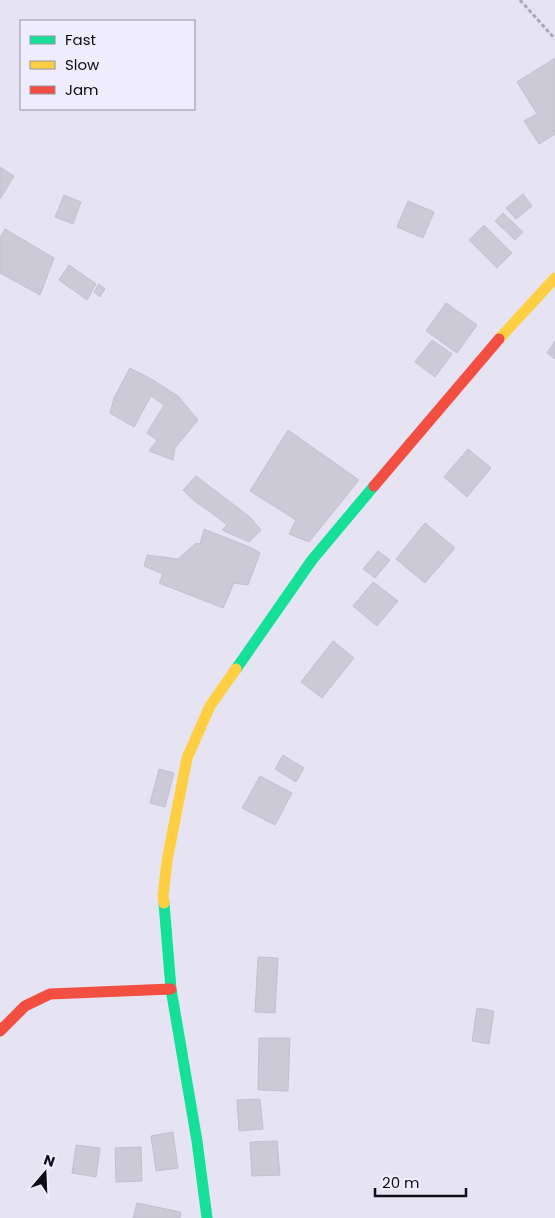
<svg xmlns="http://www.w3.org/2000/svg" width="555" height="1218" font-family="Poppins,sans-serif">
  <rect width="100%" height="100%" fill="#e6e4f3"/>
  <path fill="#cccad7" stroke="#c3c1cc" d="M555,58V134L539,144L524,121L537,114L517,82Z
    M0,167L14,176L0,199Z
    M523,194L532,206L516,219L506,208Z
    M64,195L81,202L73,224L55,217Z
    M408,201L434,212L423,238L397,227Z
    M503,213L523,232L515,240L495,221Z
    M484,225L512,253L497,268L469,240Z
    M5,229L54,258L40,295L0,273V238Z
    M69,265L96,284L87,300L59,280Z
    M99,284L105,289L100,297L94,292Z
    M446,303L477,325L457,353L426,331Z
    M432,340L452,354L435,377L415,362Z
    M555,341V359L547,353Z
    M130,368L153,380L178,396L198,420L175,448L173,460L149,451L157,440L147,433L164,405L151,396L134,427L110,413L114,398Z
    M288,430L359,480L309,542L289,534L296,520L250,491Z
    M468,449L491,468L467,497L444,477Z
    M196,476L250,517L261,530L249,542L222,530L227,525L213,514L193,500L183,490Z
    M425,523L455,548L425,583L396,559Z
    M204,529L252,548L260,553L248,585L234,583L223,608L159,583L163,574L144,566L147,555L178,559L196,543L200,544Z
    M378,551L390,560L375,578L363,569Z
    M373,582L398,601L377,626L353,606Z
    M333,641L354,658L322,698L301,682Z
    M283,755L304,768L296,782L275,769Z
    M159,769L174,773L165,807L150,803Z
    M260,776L292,793L275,825L242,808Z
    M258,957L278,958L275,1013L255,1012Z
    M477,1008L494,1011L489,1044L472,1041Z
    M259,1038H290L288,1091L258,1090Z
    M260,1099L263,1129L239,1131L237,1100Z
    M173,1132L178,1168L156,1171L151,1136Z
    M277,1141L280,1175L252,1176L250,1142Z
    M76,1145L100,1148L96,1177L72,1173Z
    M141,1147L142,1181L116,1182L115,1148Z
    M137,1203L181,1212L180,1218H133Z"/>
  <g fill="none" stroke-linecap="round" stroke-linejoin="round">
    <path stroke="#aaa9af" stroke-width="3" stroke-dasharray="4 2.5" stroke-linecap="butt" d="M520,0L555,39"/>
    <path stroke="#16e098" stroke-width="11" d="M236,669L312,560L374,486
      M164,903L171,989L197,1141L207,1218"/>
    <path stroke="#ffcf43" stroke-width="11" d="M499,339L555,278
      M164,903L163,896L167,861L187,758L210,706L236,669"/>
    <path stroke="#f24e42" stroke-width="11" d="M374,486L499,339
      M0,1031L25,1006L50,994L171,989"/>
  </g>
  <rect x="20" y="20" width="175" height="90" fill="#efedfd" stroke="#9593a0"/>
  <rect x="30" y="36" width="25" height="8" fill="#16e098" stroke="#9593a0"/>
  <text x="65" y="45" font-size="15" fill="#0e0c15">Fast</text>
  <rect x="30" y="61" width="25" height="8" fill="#ffcf43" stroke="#9593a0"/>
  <text x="65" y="70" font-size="15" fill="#0e0c15">Slow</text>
  <rect x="30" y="86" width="25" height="8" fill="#f24e42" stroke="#9593a0"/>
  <text x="65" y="95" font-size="15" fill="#0e0c15">Jam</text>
  <g transform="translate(45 1173) rotate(19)" stroke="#efedfd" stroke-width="4" paint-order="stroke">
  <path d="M0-4L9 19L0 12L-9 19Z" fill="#0e0c15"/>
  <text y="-8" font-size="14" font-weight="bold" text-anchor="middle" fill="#0e0c15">N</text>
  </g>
  <path d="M375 1188v8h91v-8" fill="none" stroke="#0e0c15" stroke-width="2.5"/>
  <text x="382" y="1188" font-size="15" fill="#0e0c15" stroke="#efedfd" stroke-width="4" paint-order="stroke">20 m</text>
</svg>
